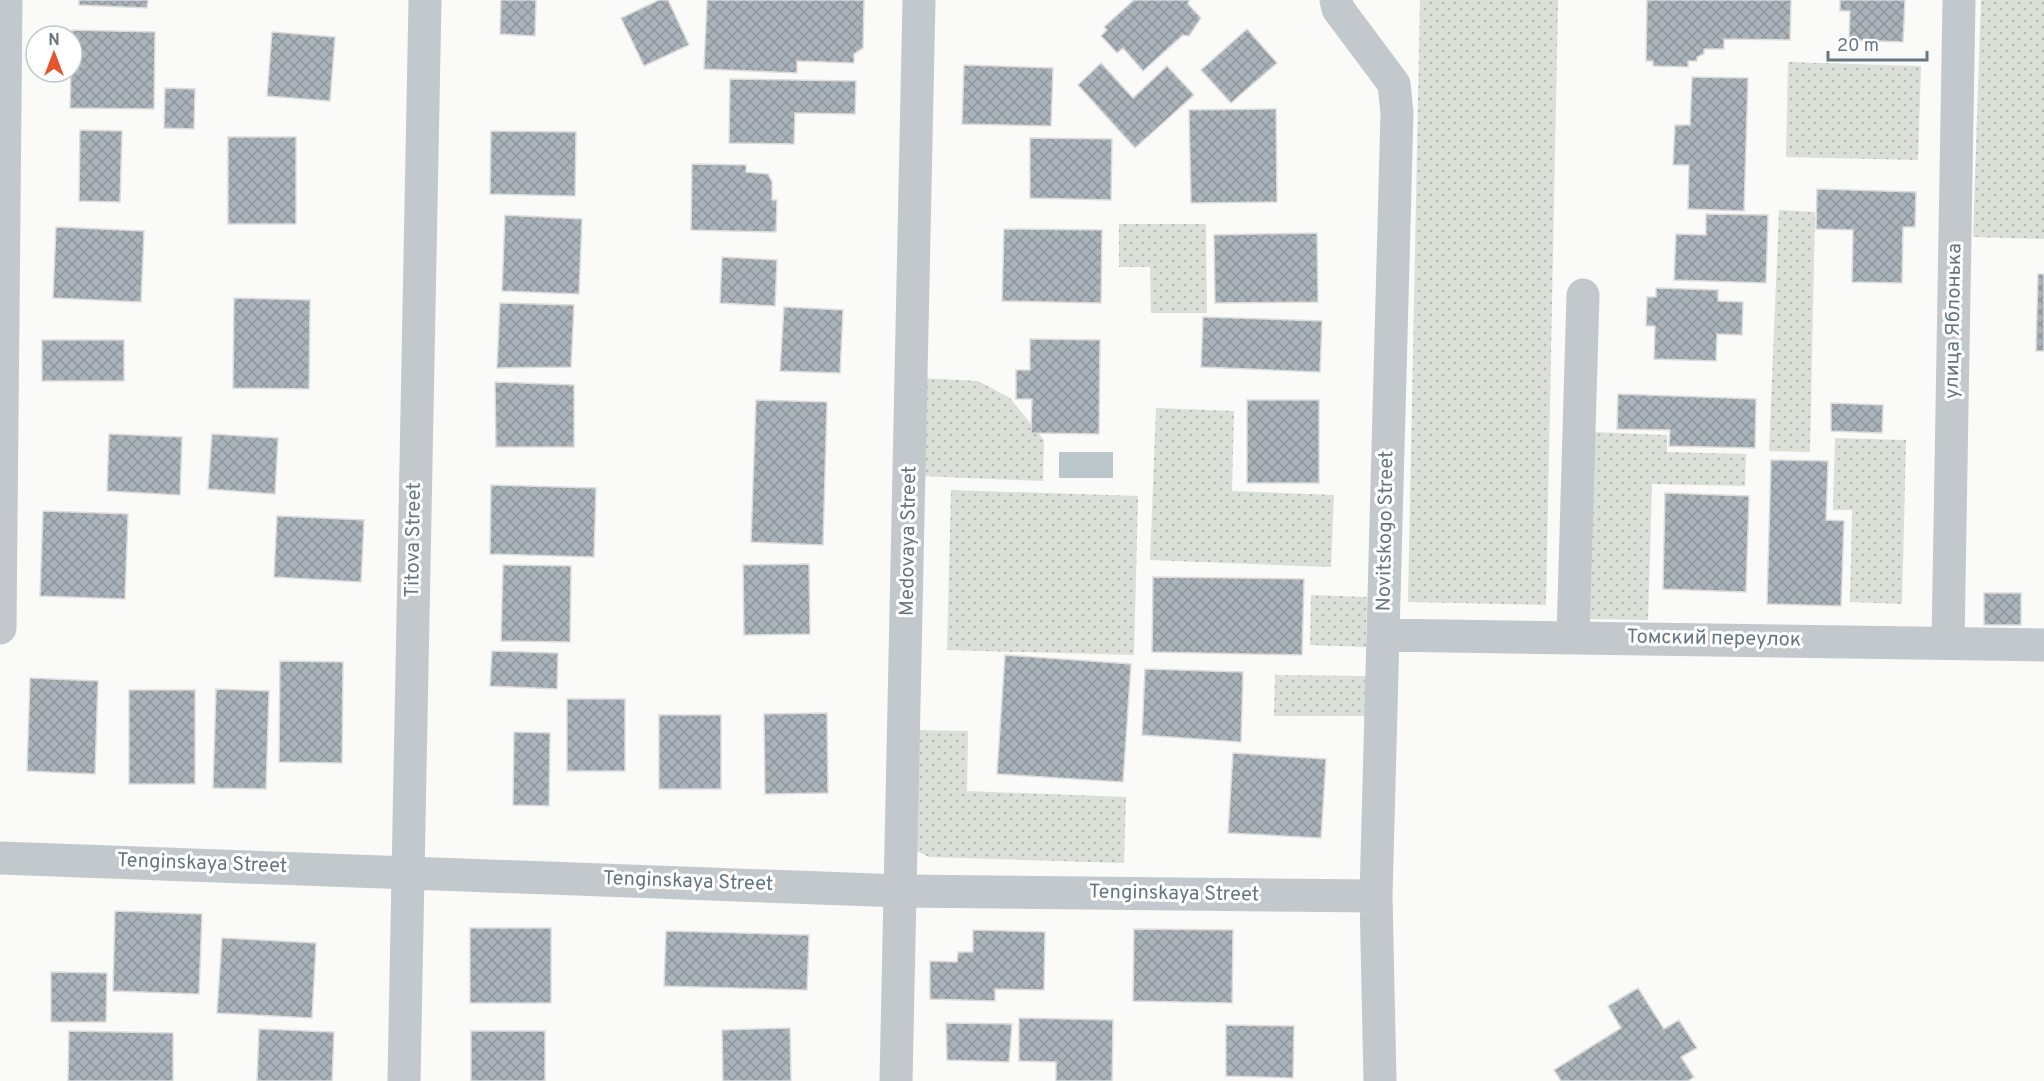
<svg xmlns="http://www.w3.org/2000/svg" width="2044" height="1081" font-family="Overpass,sans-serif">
  <defs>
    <pattern id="grass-dots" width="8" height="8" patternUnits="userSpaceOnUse" patternTransform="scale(1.5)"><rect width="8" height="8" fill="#dadfd7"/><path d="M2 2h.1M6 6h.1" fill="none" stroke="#b4b9b4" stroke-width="1.8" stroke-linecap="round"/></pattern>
    <pattern id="building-cross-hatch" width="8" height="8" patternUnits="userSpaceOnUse" patternTransform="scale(1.5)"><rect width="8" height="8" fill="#aab3b9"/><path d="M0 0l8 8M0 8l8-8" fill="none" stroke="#8e969c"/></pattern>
  </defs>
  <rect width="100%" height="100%" fill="#fafaf8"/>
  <path fill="url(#grass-dots)" d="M1420,0H1558L1546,605L1408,602Z
    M1981,0H2044V239L1973,237Z
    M1788,62L1921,66L1918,160L1786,157Z
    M1779,210L1815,212L1810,452L1769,451Z
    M1119,224H1206L1207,313H1151L1150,267H1119Z
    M922,378L978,381L1010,398L1044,440L1043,481L919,476Z
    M1156,408L1234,411L1232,491L1334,495L1331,567L1150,560Z
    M1593,432L1667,435V452L1746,454L1745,486L1652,484L1648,620L1587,619Z
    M1835,438L1906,440L1902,604L1850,602L1852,510H1833Z
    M951,490L1138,496L1134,655L947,650Z
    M1311,595L1367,597L1366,647L1310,645Z
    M1275,675L1367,676V716H1274Z
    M913,730L968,731L967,791L1126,797L1124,863L929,857L913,849Z"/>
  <path fill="#bbc7cb" d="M1059,452H1113V478H1059Z"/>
  <path fill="url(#building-cross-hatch)" stroke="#dcdcda" stroke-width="1.5" d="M79,0H148L147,8L79,5Z
    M501,0H536L535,36L500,34Z
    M659,0H668L689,45L644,66L621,18Z
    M707,0H864L863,48L854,54V63L797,61V73L704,69Z
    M1134,0H1189L1188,4L1201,18L1189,36L1183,35L1143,71L1123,48L1117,53L1101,36L1107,30L1104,27Z
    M1647,0H1791L1790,40L1724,39V49H1704V54L1697,57V61H1688V67L1653,66V61H1646Z
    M1840,0H1905L1903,42L1849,40L1850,11H1840Z
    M1247,29L1277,63L1231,103L1201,70Z
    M72,30L155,32L154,109L70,108Z
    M272,32L335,37L330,101L267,96Z
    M1101,63L1133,98L1167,66L1194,95L1135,148L1078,85Z
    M964,65L1053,68L1051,126L962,124Z
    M1692,77L1748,78L1744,211L1688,209L1689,165H1673L1675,125H1690Z
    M730,79L856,81L855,114L795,113L794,144L729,143Z
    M165,88L195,89L194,129L164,128Z
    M1276,109L1277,202L1191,203L1189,110Z
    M80,130L122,131L120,202L79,201Z
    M491,131L576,132L575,196L490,194Z
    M228,137H296V224H228Z
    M1030,138L1112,139L1111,200L1030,198Z
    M692,164L746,165V172L768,174L772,182V200H777L776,232L691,230Z
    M1817,189L1916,192L1915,227H1903L1902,283L1852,282L1853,230L1816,229Z
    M1706,214L1768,215L1766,283L1674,280L1676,234L1706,235Z
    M505,215L582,219L579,294L502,291Z
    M56,227L144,231L141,302L53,298Z
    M1004,229L1102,230L1101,303L1002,301Z
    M1317,233L1318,302L1215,303L1214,235Z
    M722,257L777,260L775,306L720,303Z
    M2038,274H2044V351H2036Z
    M1656,288L1718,290V301L1743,302L1742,335L1717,334L1716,361L1654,359L1655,326H1646L1647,297H1656Z
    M234,298L310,300L309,389L233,388Z
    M500,303L574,305L571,367L497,368Z
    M784,307L843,310L840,373L780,371Z
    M1203,317L1322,321L1320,372L1201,367Z
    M1030,339L1100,340L1099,434L1031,433L1032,399H1016V370H1030Z
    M42,340H124V381H42Z
    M495,382L574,385V447H496Z
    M1618,394L1756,399L1755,448L1669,446L1670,430L1617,429Z
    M756,400L827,402L823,545L751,542Z
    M1247,400H1319V483H1247Z
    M1831,403L1883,405L1882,433L1831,431Z
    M109,434L182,437L180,495L107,491Z
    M212,434L278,438L275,494L208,489Z
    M1771,460L1828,461L1826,520L1844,521L1841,606L1767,604Z
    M491,485L596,488L594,557L490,554Z
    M1665,493L1749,496L1746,592L1663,589Z
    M43,511L128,514L125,599L40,596Z
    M277,516L364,520L361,582L274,577Z
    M809,564L810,634L744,635L743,565Z
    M503,565L571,566L570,642L501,641Z
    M1153,577L1304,579L1302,655L1152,652Z
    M1984,593H2021V625H1984Z
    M492,651L558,653L557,689L490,686Z
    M1005,655L1131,664L1123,782L997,774Z
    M280,661L343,662L342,763L279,762Z
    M1145,669L1243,672L1241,742L1142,735Z
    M30,678L98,681L95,774L27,771Z
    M216,689L269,691L266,789L213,788Z
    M129,690H195V784H129Z
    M567,699H625V771H567Z
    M827,713L828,793L765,794L764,714Z
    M659,715H721V789H659Z
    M514,732L550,733L549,806L513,805Z
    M1233,753L1326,759L1321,838L1228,833Z
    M115,911L202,914L199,994L113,991Z
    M470,928H551V1003H470Z
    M1134,929L1233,930L1232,1003L1133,1001Z
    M973,930L1045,932L1044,990L995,989V1001L930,999V961L957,962L958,952H973Z
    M666,931L809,935L807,990L664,986Z
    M222,938L316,943L312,1018L217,1013Z
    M51,972L107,973L106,1022H51Z
    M1638,988L1664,1029L1679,1020L1697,1048L1681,1057L1694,1077L1688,1081H1561L1554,1070L1621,1028L1608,1006Z
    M1019,1018L1113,1020L1112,1081H1056V1062L1019,1061Z
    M946,1023L1012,1024L1009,1062L947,1060Z
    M1226,1025L1294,1026L1293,1078L1226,1076Z
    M790,1028L791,1081H723L722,1030Z
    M259,1029L334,1032L332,1081H257Z
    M69,1031L173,1033V1081H68Z
    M471,1031H545V1081H471Z"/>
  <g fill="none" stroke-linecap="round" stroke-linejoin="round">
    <path stroke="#c3c8cc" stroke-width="33" d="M1336,0L1338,9L1394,84L1397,113L1376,896L1380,1081
      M0,628L6,0
      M1383,635L2044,645
      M1573,636L1583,295
      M1948,643L1959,0
      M0,858L902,891L1376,896
      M404,1081L425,0
      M896,1081L919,0"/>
  </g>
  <g text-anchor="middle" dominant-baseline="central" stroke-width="6" stroke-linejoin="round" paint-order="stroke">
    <g font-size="20" fill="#657683" stroke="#fff">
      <text transform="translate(1954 321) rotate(-89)">улица Яблонька</text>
      <text transform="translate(1386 531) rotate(-89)">Novitskogo Street</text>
      <text transform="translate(414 540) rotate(-89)">Titova Street</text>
      <text transform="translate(909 541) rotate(-89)">Medovaya Street</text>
      <text transform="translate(1714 639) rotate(1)">Томский переулок</text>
      <text transform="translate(202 864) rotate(2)">Tenginskaya Street</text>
      <text transform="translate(688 882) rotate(2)">Tenginskaya Street</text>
      <text transform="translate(1174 894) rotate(1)">Tenginskaya Street</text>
    </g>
  </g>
  <g transform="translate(54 54)"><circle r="28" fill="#ffffff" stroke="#c1c8cd" stroke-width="1.5"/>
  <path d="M0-4.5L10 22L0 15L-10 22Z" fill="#e4572e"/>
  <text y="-9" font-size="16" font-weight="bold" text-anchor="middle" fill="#657683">N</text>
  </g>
  <path d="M1828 51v9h99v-9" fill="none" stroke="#657683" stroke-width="3"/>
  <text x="1837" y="51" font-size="18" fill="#657683" stroke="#ffffff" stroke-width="4.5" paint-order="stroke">20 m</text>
</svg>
